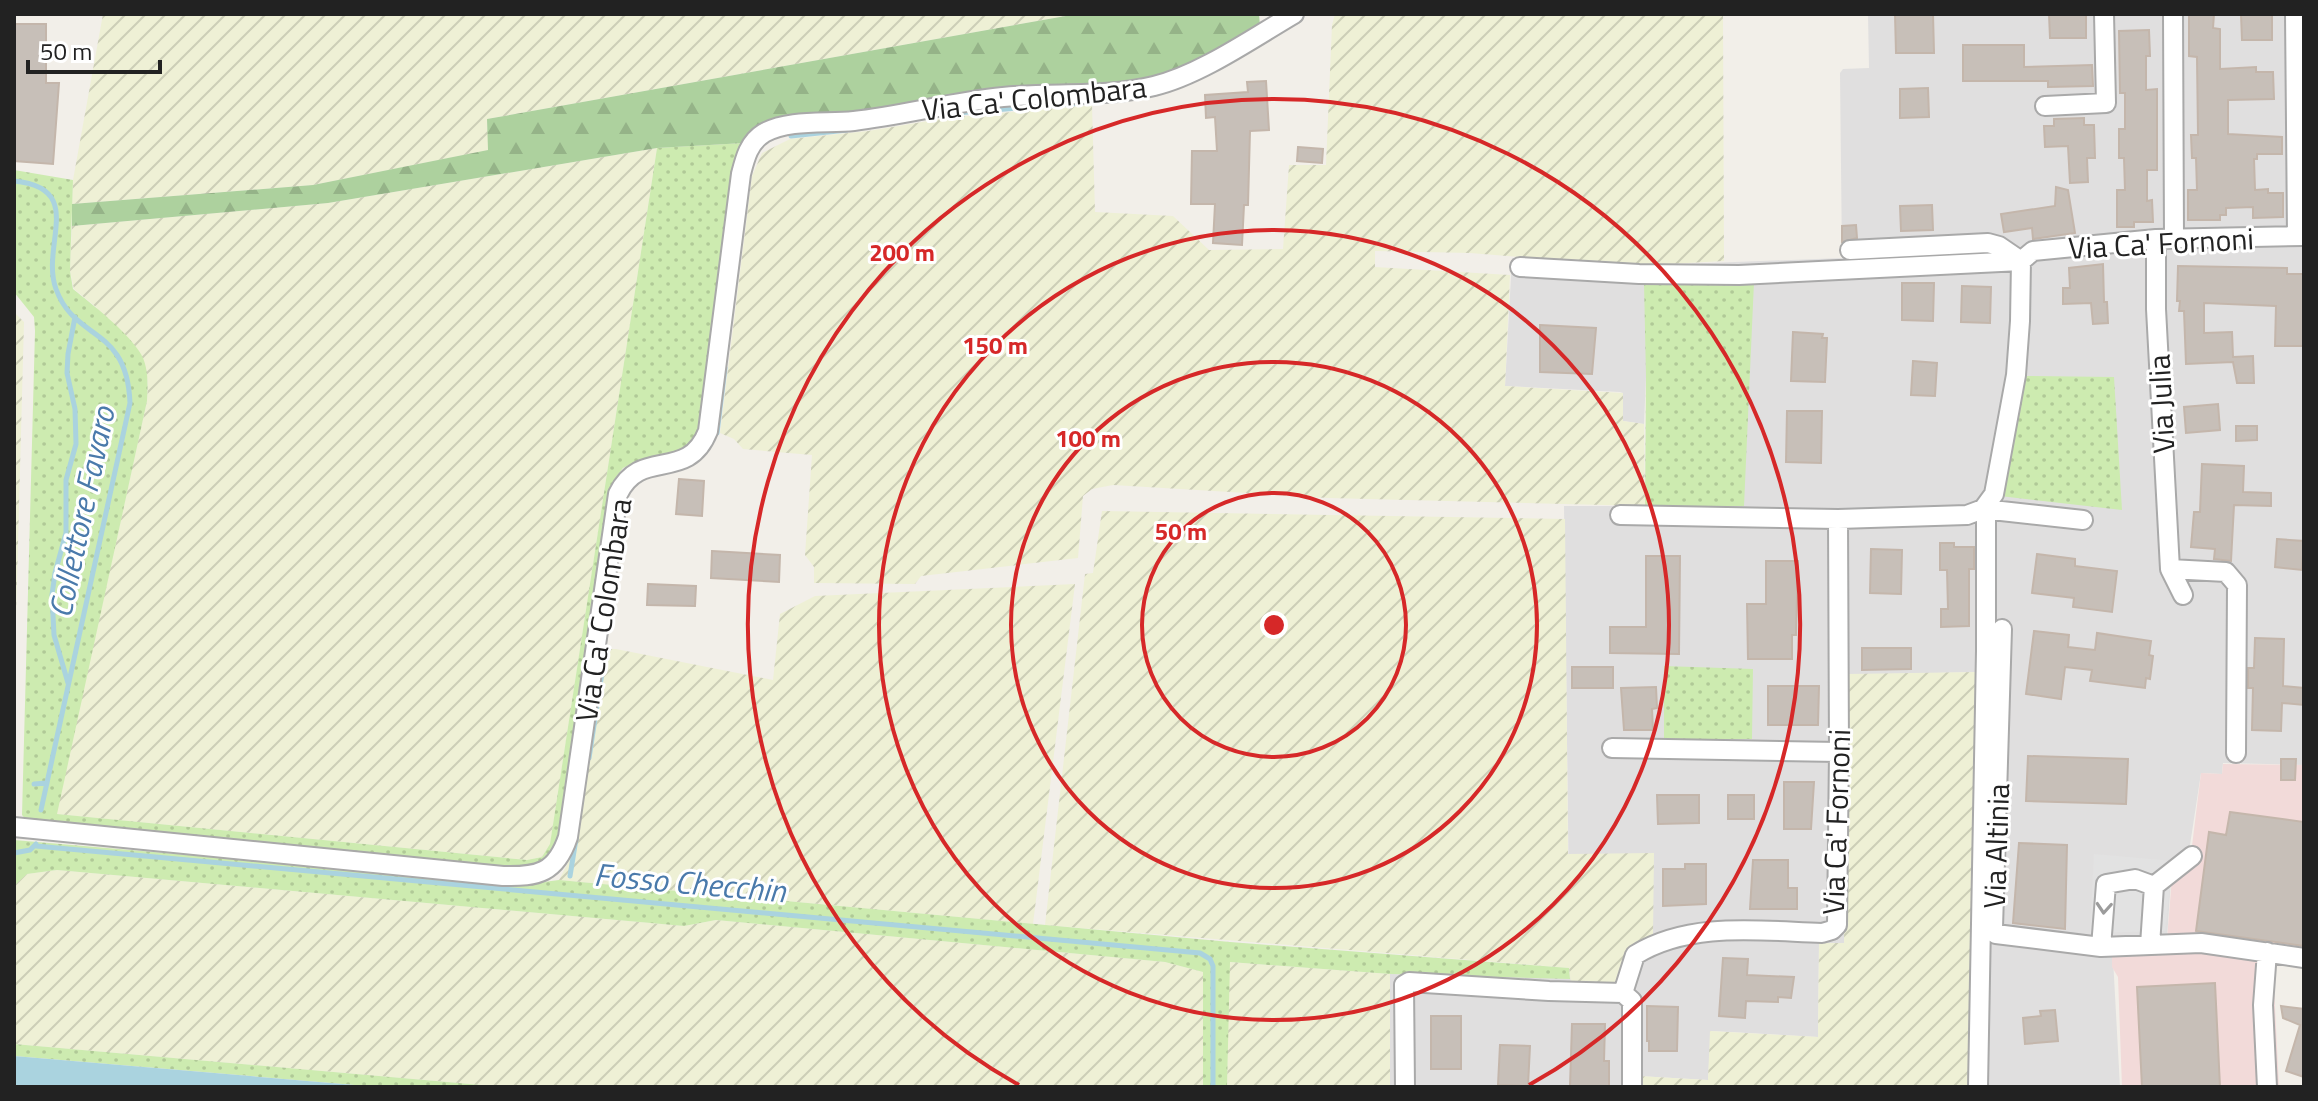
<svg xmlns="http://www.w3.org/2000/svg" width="2318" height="1101" font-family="'Titillium Web',sans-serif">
  <defs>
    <pattern id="farmland-furrows" width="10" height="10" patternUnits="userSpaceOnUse" patternTransform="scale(2)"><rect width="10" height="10" fill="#eef0d5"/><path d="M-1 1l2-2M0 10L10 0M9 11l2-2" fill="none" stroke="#ccceb7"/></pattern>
    <pattern id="grass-dots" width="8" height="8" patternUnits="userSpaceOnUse" patternTransform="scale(2)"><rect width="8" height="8" fill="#cdebb0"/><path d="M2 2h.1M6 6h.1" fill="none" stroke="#b0c997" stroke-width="1.8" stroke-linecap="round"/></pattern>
    <pattern id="forest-firs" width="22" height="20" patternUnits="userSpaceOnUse" patternTransform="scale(2)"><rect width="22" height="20" fill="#add19e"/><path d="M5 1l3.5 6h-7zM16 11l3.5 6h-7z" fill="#95b388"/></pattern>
  </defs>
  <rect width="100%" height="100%" fill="#f2efe9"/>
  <path fill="#e0dfdf" d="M1868,14H2304V765L2223,763L2222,774L2201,773L2190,845L2172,866L2167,938L2112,940L2120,1087H1972L1981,672L1847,675L1844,943L1819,944L1818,1037L1711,1031L1708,1080L1638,1076L1637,1087H1390V974L1570,978L1564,506H1744L1646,377L1644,424L1623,421V393L1620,392L1505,386L1512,258L1632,266L1842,258L1840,73L1843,69L1869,68Z"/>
  <path fill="#f2dad9" d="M2223,764L2304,765V947H2272L2279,1087H2122L2118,977L2112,967V941L2167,939L2173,865L2192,846L2201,773L2222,774Z"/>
  <path fill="url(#farmland-furrows)" d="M103,14H1077L487,119L489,150L313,185L72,204L73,180Z
    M1335,14H1723L1724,261L1632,266L1470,253L1375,251V267L1510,275L1505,386L1623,393V421L1644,424L1645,506L1328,498L1113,485L1092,489L1083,496L1078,558L921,576L915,584L814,583V567L805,555L812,455L743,449L734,439L720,433L752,176L762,153L790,139L868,131L946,118L1092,105L1095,212L1173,216L1209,250L1283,249L1289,165H1326L1332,25Z
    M657,148L550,845L542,857L527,860L56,814L147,401L148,383L146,370L96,307L74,289L70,271L72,226L328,203Z
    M14,312L24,322L14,692Z
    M1102,511L1565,519L1568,854L1654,853L1653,935L1628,949L1617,982L1612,985L1571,984L1569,968L1045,925L1085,574L1093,573Z
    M1075,584L1033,924L559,880L572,855L601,649H616L773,680L780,614L815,596Z
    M1979,672L1971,1087H1637L1638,1076L1708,1080L1710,1031L1818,1037L1819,943H1844L1847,674Z
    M57,870L684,926L716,920L1165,962L1203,972V1087H504L14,1044V884L27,874Z
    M1229,962L1390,974V1087H1227Z"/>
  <path fill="url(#grass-dots)" d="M744,143L706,417L697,442L671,457L631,464L623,468L616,477L609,509L563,836L554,858L524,871L27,821L22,815L35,331L34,317L14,292V170L73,180L70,271L73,289C93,305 125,330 139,351C149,365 148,385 147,401L57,814L527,860L542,857L550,844L657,148Z
    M1754,282L1744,506H1645L1646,377L1644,283Z
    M2024,376L2114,377L2122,510L2000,496L2016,430Z
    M1664,666L1753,669L1752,739H1664Z
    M14,840L528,884L559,880L1230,942L1569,968L1570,979L1390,974L1230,962L1227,1087H1203V972L1165,962L716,920L684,926L57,870L27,874L14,886Z
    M14,1044L504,1087H378L14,1056Z"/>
  <path fill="url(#forest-firs)" d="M1077,14H1259L1260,26L1183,69L1149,82L947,101L744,143L657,148L328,203L72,226V204L313,185L488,150L487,119Z"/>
  <path fill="#e2e2e2" d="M2094,854L2173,861L2165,931L2090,933Z"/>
  <path fill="#aad3df" d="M14,1056L378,1087L14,1086Z"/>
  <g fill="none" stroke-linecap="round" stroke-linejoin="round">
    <path stroke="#aad3df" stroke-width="5" d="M944,114L1082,103
      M791,136L847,130
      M14,181C87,188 40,245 56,289C75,342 127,325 130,403L41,810
      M717,433L725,368
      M609,624L614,585
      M68,683L54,635L52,595L55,573L66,533V480L76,444L75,409L67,373L68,354L75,317
      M589,758L605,653
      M34,784L47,783
      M36,846L1200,953L1210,959L1213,966V1087
      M14,853L30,850L36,844
      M570,876L576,839"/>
  </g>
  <path fill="#c7bfb8" stroke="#c4b6ab" stroke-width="2" d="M1895,14H1933L1934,53H1896Z
    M2049,14H2086V38H2050Z
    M2189,14H2214L2213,28L2220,29V69L2256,67V72H2273L2274,99L2228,100V134L2282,137V154H2257V159H2254L2255,190L2268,189V193H2283V217L2253,218V207L2226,208V215H2220V220H2188V190H2197L2196,158H2192L2191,135H2198L2197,57L2189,56Z
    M2241,14H2272V40H2242Z
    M14,24H46V83H59L53,164L14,161Z
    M2149,30L2150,56H2146V90L2157,89V170H2147V201L2152,200L2153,222H2134V227H2117V190H2125L2124,158H2119V129H2125V93H2120L2119,31Z
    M1963,45H2024V67L2092,65L2093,86L2048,87V81H1963Z
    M1266,81L1269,130L1250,131L1248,205H1244L1242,245L1213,243L1215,204H1191L1192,151H1217L1215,117L1206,118L1205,95L1248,92L1247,82Z
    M1928,88L1929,117L1900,118V89Z
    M2084,118V125H2094L2095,158H2087L2088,182L2070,183L2068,146L2045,147L2044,126H2054V119Z
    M1298,147L1323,149L1322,163L1297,161Z
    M2056,187L2068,190L2075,233L2033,239L2032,228L2004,232L2001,214L2055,206Z
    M1932,205L1933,230L1901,231L1900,206Z
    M1856,225L1857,238L1842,242V226Z
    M2103,264L2104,302H2107L2108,323L2093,324L2091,303L2063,304V288H2070L2069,268Z
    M2178,266L2287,268V274H2304L2303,346H2275L2276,306L2204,303V333L2232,332L2233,357L2253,356L2254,383H2237L2233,362L2186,364L2184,311H2179L2180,301H2177Z
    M1902,283H1934L1933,321L1902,320Z
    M1962,286L1991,287L1990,323L1961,322Z
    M1540,325L1596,328L1592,374L1540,372Z
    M1793,332L1823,334L1822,338H1827L1825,382L1791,381Z
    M1913,361L1937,363L1935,396L1911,395Z
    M2218,404L2220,430L2186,433L2184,407Z
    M1787,411H1822L1821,463L1786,462Z
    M2236,426H2257V440L2236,441Z
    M2202,464L2244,466L2243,492L2271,493V506L2234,505L2231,561L2214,559L2215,549L2191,547L2194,512H2200Z
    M679,479L704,481L702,516L676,514Z
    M2277,539L2304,541L2302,570L2275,567Z
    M1940,543H1954V547H1974V569H1969V626L1941,627V609H1948L1947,570H1940Z
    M1871,549L1902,550L1901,594L1870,593Z
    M712,551L780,555L779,582L711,578Z
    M2037,554L2075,559V566L2117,571L2112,612L2073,607L2074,598L2032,593Z
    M1646,556H1680L1679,654L1610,653V627H1646Z
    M1766,561H1798L1796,635H1792V659H1748L1747,604H1766Z
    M648,584L696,586L695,606L647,605Z
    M2034,631L2069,635L2068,647L2095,650L2097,633L2151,641L2149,655L2153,656L2150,679L2146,678L2145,688L2090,681L2092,670L2065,667L2061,699L2026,694Z
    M2255,638L2284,639L2283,686L2304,688V705L2282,703L2281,731L2252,730L2253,688H2248V668H2254Z
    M1862,648H1911V669L1862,670Z
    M1572,667H1613V688H1572Z
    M1768,686H1819L1818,725H1768Z
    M1656,687L1657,708L1652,709L1653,730H1624L1621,688Z
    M2028,756L2128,759L2126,804L2026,801Z
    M2281,759H2296L2295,780H2281Z
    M1784,782H1814L1811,829H1784Z
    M1657,795H1699V823L1658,824Z
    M1728,795H1754V819H1728Z
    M2230,812L2304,822V946L2196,931L2209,832L2226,835Z
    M2019,843L2067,845L2065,929L2013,923Z
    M1753,860H1788V888H1797V909H1750Z
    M1685,864H1706V904L1663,906V869H1685Z
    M1723,958L1748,959L1747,975L1794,977L1791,998L1778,997V1002L1746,1001L1745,1018L1719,1016Z
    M2215,983L2220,1087H2142L2137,987Z
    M1647,1006L1678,1007L1677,1051H1649V1041H1647Z
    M2281,1006L2304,1009V1077L2286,1071L2300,1025L2283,1018Z
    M2055,1010L2058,1041L2025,1044L2023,1018L2041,1016L2040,1011Z
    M1431,1016H1461V1069H1431Z
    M1572,1024H1605L1604,1061H1609V1087H1570Z
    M1500,1045L1530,1046L1528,1086L1498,1085Z"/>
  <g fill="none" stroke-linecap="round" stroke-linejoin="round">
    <defs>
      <path id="minor" d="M2173,14L2174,238
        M2295,14L2297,236
        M2045,106L2106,103L2104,14
        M2156,239V309L2170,569L2183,595
        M1850,250L1988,243L1999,246L2021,261
        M1520,267L1639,274L1739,275L2021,261
        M1620,515L1838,519L1967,515L1983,509L1994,494L2016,375L2020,321L2021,261L2033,251L2156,239L2304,236
        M2170,569L2226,572L2237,585L2236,753
        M2002,629L1993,928L1996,934L2101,947L2201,943L2304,958
        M1612,748L1839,752
        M14,827L503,876C538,877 556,873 568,837L618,494C641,446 687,484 708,431L741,174C745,158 749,142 764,133C789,119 826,124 854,121C904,115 953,102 1003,97C1053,92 1105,98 1154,86C1200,75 1253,38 1294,14
        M2154,886L2192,856
        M2101,947L2106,884L2135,879L2154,886L2150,945
        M1623,993L1632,1001V1087
        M1405,1087L1404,985L1409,982L1549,991L1623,993L1635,955C1690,921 1760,931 1822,933L1832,930L1837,925L1839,752L1838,519
        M1978,1087L1986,651V518L1983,509L2083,520
        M2267,1087L2263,1005L2267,952"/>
    </defs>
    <use href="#minor" stroke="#a9a9a9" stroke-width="22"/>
    <use href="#minor" stroke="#fff" stroke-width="18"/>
  </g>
  <defs><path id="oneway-chevron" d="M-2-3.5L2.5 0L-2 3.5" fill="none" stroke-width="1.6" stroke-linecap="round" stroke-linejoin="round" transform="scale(2)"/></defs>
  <use stroke="#9c9c9c" href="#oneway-chevron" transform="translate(2104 908) rotate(94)"/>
  <g fill="none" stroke="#d62828" stroke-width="4">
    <circle cx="1274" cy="625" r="132"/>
    <circle cx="1274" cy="625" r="263"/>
    <circle cx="1274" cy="625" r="395"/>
    <path d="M1019 1085A526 526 0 1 1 1529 1085"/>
  </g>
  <g text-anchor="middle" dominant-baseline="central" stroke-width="6" stroke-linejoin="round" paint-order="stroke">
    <g font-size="30" fill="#222" stroke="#fff">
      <text transform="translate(1034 98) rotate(-6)">Via Ca' Colombara</text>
      <text transform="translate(2161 243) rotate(-3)">Via Ca' Fornoni</text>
      <text transform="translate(2161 404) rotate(-93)">Via Julia</text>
      <text transform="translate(603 610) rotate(-81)">Via Ca' Colombara</text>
      <text transform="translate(1836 822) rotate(-88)">Via Ca' Fornoni</text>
      <text transform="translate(1996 846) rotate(-88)">Via Altinia</text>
    </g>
    <g font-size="32" font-style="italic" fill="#4a7aab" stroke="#fff">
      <text transform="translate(81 512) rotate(-78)">Collettore Favaro</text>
      <text transform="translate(690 882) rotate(5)">Fosso Checchin</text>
    </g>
  </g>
  <circle cx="1274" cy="625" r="12" fill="#d62828" stroke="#fff" stroke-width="4"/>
  <g font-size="24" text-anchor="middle" font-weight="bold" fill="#d62828" stroke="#fff" stroke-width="6" stroke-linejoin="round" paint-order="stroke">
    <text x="902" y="261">200 m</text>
    <text x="995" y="354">150 m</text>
    <text x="1088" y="447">100 m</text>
    <text x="1181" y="540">50 m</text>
  </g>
  <rect width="2318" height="1101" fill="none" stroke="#222222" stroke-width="32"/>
  <path d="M28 60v12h132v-12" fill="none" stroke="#222222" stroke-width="4"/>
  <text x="40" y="60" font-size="24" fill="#222222" stroke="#ffffff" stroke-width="6" paint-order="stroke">50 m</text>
</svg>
